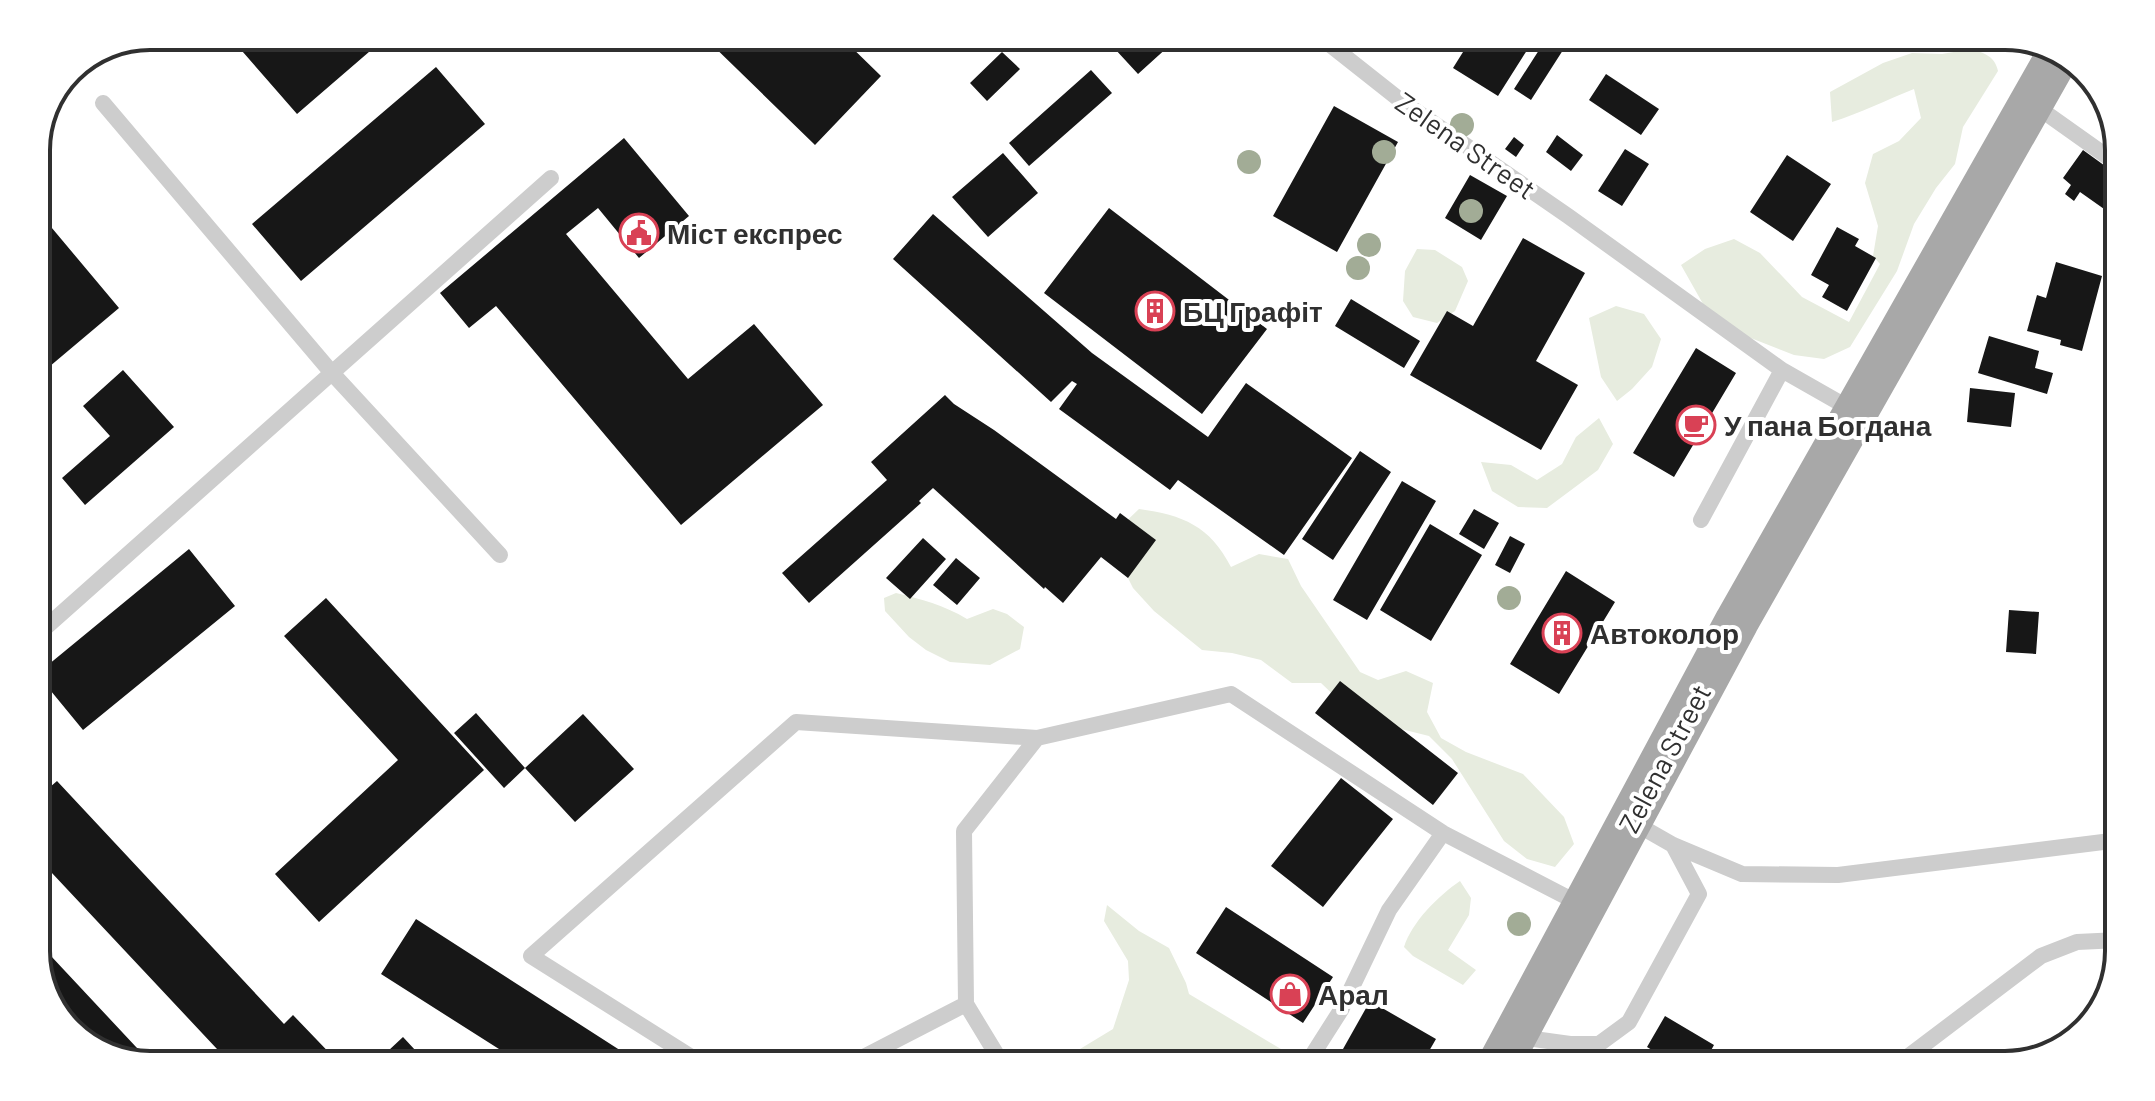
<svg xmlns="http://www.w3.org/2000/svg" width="2155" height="1101" font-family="Barlow,sans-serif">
  <rect width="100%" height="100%" fill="#fff"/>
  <path fill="#e7ecdf" d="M1971,49C1984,53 1995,56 1998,71L1963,127L1955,164L1936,188L1914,224L1897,271L1850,347L1824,359L1794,355L1738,333L1711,318L1681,265L1705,249L1734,239L1760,253L1802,297L1849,322L1880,264L1873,256L1878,226L1865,183L1873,154L1899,141L1921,118L1914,89C1886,100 1861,113 1832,122L1830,92L1883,63L1912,53L1942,54Z
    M1417,249L1435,250L1462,267L1468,281L1455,311L1437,323L1413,317L1403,301L1405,271Z
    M1616,306L1644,314L1661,339L1652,367L1632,389L1617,401L1601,377L1589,318Z
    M1599,418L1613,444L1598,470L1547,508L1518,507L1492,491L1481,462L1511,465L1537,480L1562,464L1576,437Z
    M1139,509C1183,515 1210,526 1231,567L1259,554L1288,559L1301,586L1360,672L1378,680L1406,671L1433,683L1427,712L1441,738L1466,752L1523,774L1564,817L1574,844L1555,867L1527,859L1504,841L1452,759L1429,736L1369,721L1343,704L1321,683H1292L1261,660L1232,653L1202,650L1154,611L1133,588L1120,562L1116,531Z
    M896,593C921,599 944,605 967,619L993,609L1007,614L1024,627L1020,649L990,665L950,662L926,650L909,637L885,611L884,598Z
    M1460,881L1471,898L1469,915L1448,950L1476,970L1463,985L1413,956L1404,947C1412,922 1438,896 1460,881Z
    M1107,905L1139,931L1169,948L1186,983L1189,994L1286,1052L1280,1065H1053L1055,1050L1080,1049L1113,1029L1129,980L1128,961L1104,921Z"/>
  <path fill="#171717" d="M229,36H304L317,52L335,36H381L384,39L297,114Z
    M703,36H840L881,76L815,145Z
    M1103,36H1180L1138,74Z
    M1473,36H1536L1498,96L1453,68Z
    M1548,36H1572L1531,100L1514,89Z
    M1002,52L1020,69L987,101L970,83Z
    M436,67L485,124L301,281L252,224Z
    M1091,70L1112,93L1029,166L1009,143Z
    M1606,74L1659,109L1641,135L1589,100Z
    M1334,106L1398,142L1337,252L1273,216Z
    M1557,135L1583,155L1571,171L1546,152Z
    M1514,137L1524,145L1516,157L1505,149Z
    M624,138L689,216L639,258L598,208L566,234L688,379L754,324L823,405L681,525L496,306L469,328L440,293Z
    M1625,149L1649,164L1622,206L1598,191Z
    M2083,150L2119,176V220L2114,227L2108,223L2114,216L2080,192L2074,201L2065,194L2071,185L2063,178Z
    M1003,153L1038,193L988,237L952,197Z
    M1787,155L1831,184L1793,241L1750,212Z
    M1470,175L1507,196L1481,240L1445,218Z
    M1109,208L1267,329L1202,414L1044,293Z
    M36,209L119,308L43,372L36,364Z
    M933,214L1092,353L1208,437L1246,383L1352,458L1284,555L1178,480L1170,490L1059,409L1077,384L1072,381L1051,402L893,259Z
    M1837,227L1859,239L1855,246L1876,258L1847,311L1822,297L1829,285L1811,275Z
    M1523,238L1585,273L1536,361L1578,385L1541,450L1410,375L1447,311L1473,326Z
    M2056,262L2102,276L2082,351L2060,345L2061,340L2027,331L2037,295L2046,298Z
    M1351,299L1420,341L1404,368L1335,326Z
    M1989,336L2039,351L2035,368L2053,373L2047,394L1978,373Z
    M1696,348L1736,373L1674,477L1633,453Z
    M123,370L174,427L85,505L62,478L110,436L83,406Z
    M1970,388L2015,393L2011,427L1967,422Z
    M945,395L954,404L994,430L1116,519L1120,513L1156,540L1128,578L1101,557L1063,603L1045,587L1044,589L933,488L919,501L921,503L809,603L782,573L887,480L871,462Z
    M1360,451L1391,472L1333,560L1302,539Z
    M1402,481L1436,501L1367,620L1333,600Z
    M1474,509L1499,523L1484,549L1459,534Z
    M1430,524L1482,555L1431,641L1380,610Z
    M1510,536L1525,544L1510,573L1495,565Z
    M923,538L946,559L910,599L886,578Z
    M189,549L235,606L83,730L37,674Z
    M956,558L980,578L957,605L933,585Z
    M1566,571L1615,602L1559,694L1510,664Z
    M326,598L484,770L319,922L275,874L398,760L284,636Z
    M2009,610L2039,612L2036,654L2006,652Z
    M1340,681L1458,773L1433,805L1315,713Z
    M476,713L525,768L504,788L454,733Z
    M583,714L634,769L575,822L525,768Z
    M1341,778L1393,819L1323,907L1271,866Z
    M57,781L284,1024L293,1015L341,1065H253L247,1059L241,1065H232L36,856V799Z
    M1226,907L1333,977L1303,1023L1196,953Z
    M416,919L643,1065H524L381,974Z
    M36,940L137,1048L125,1059L99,1053L55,1015L36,959Z
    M1370,1001L1436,1039L1421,1065H1334Z
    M1665,1016L1714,1045L1703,1065H1677L1647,1047Z
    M403,1037L429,1065H373Z"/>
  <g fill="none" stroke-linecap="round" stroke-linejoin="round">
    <path stroke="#cdcdcd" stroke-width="16" d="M1319,36L1400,100L1568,216L1782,370L1854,411
      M103,103L332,373L500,555
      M2033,104L2119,165
      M1701,520L1782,370
      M36,636L551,178
      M1631,821L1673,845L1742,874L1838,875L2119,840
      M1519,1037L1570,1044H1599L1629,1022L1699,894L1673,845
      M704,1065L531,956L796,722L1037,738
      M848,1065L966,1004
      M1003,1065L966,1004L964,831L1037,738L1231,694L1443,833L1582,905
      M1306,1065L1341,1010L1389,910L1443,833
      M1897,1065L2041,956L2077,942L2119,940"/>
    <path stroke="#a8a8a8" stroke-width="44" d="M1499,1065L1737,621L2060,52"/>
  </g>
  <g fill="#a2ac96">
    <circle cx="1462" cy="125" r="12"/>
    <circle cx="1384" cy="152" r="12"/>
    <circle cx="1249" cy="162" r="12"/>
    <circle cx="1471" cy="211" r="12"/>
    <circle cx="1369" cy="245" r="12"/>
    <circle cx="1358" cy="268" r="12"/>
    <circle cx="1509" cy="598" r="12"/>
    <circle cx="1519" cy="924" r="12"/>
  </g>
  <defs>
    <symbol id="civic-ring" viewBox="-11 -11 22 22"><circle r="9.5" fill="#fff" stroke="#d94155" stroke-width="1.5"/><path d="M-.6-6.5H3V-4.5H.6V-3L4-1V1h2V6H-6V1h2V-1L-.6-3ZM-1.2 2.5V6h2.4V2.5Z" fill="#d94155"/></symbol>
    <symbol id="building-ring" viewBox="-11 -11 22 22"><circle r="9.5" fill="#fff" stroke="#d94155" stroke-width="1.5"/><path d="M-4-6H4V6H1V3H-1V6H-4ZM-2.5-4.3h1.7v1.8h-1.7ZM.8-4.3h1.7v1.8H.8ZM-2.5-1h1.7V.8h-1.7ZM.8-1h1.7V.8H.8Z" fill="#d94155"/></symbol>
    <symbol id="cafe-ring" viewBox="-11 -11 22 22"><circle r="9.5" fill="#fff" stroke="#d94155" stroke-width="1.5"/><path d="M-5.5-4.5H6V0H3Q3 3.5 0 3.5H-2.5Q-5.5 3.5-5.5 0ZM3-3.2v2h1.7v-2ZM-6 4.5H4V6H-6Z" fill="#d94155"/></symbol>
    <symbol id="shop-ring" viewBox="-11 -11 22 22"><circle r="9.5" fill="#fff" stroke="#d94155" stroke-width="1.5"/><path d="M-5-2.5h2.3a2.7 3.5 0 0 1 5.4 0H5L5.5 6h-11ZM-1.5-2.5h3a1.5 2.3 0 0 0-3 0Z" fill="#d94155"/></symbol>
  </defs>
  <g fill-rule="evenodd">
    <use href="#civic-ring" x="617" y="211" width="44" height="44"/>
    <use href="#building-ring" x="1133" y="289" width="44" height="44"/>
    <use href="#cafe-ring" x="1674" y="403" width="44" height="44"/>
    <use href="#building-ring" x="1540" y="611" width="44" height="44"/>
    <use href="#shop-ring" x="1268" y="972" width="44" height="44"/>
  </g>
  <g text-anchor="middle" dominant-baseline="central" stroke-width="8" stroke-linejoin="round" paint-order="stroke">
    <g font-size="28" fill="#303030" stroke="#fff">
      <text transform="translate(1466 145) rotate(35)">Zelena Street</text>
      <text transform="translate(1664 758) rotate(-62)">Zelena Street</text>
    </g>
    <g font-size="28" font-weight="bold" fill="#303030" stroke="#fff" text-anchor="start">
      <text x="667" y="233">Міст експрес</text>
      <text x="1183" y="311">БЦ Графіт</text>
      <text x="1724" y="425">У пана Богдана</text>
      <text x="1590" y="633">Автоколор</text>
      <text x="1318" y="994">Арал</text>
    </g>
  </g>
  <path d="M0 0H2155V1101H0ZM150 50H2005A100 100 0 0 1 2105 150V951A100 100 0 0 1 2005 1051H150A100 100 0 0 1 50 951V150A100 100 0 0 1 150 50Z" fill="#fff" fill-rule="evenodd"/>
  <path fill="none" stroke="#303030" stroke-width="4" d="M150 50H2005A100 100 0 0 1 2105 150V951A100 100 0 0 1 2005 1051H150A100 100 0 0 1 50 951V150A100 100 0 0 1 150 50Z"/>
</svg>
